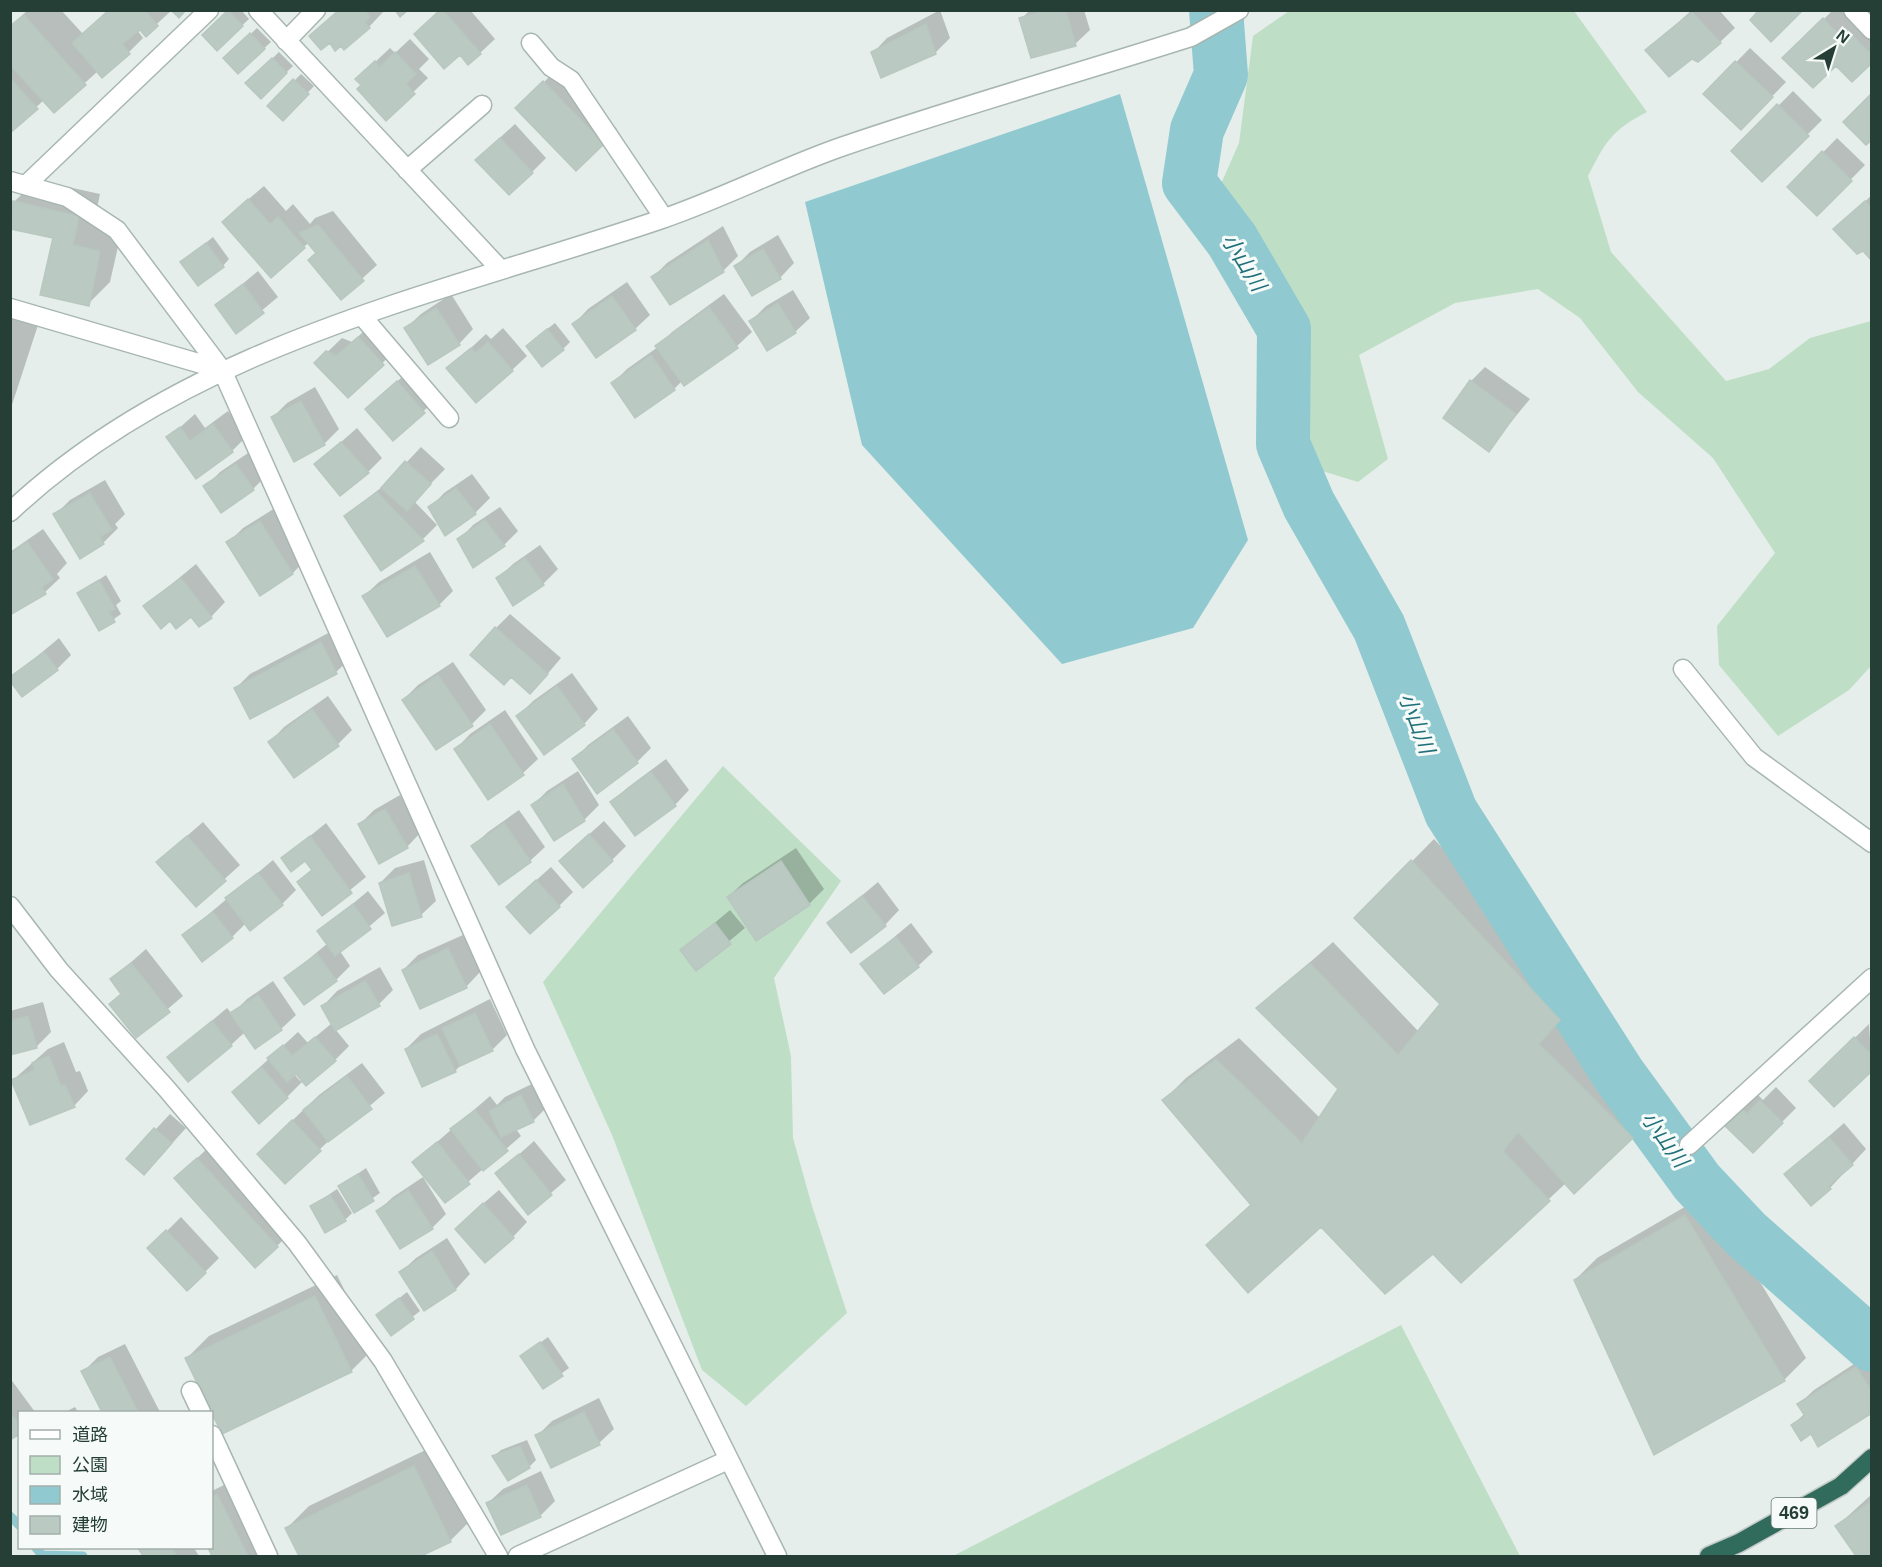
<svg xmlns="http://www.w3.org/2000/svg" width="1882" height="1567" font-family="Arial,'Noto Sans JP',sans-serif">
  <rect width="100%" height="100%" fill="#e5eeea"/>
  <path fill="#bfdec6" d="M1289,11H1574L1647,112C1612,130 1606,141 1588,176L1611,252L1726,381L1769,369L1810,338L1871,321V666L1849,690L1778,736L1719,665L1717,626L1775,553L1713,458L1638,392L1580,318L1538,289L1455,303L1359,355L1388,459L1358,482L1306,466L1287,309L1209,211L1239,143L1253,36Z
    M723,766L841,881L774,978L791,1056L793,1138L812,1206L847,1313L746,1406L702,1370L612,1135L543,982Z
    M1401,1325L1520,1556H953Z"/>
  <path fill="#90cad0" d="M1120,94L1248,540L1193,628L1062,664L862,445L805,202Z"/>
  <path fill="#0003" fill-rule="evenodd" d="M28,10H61L83,34L109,10H172L146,34L140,27L137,30L143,38L129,52L102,76L98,71L54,111L44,100L10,131V26Z
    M230,10H241L249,19L217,49L204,35Z
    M339,10H382L383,12L369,27Z
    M440,10H470L495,39L480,53Z
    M940,10L950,38L936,52L882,76L873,53L887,38Z
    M1030,10H1084L1090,30L1075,44L1021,19Z
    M1692,10H1719L1735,28L1720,42L1691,57L1647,50Z
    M1833,10H1844L1872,26V61L1836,64L1785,58Z
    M257,28L271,42L238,72L225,58Z
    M410,39L429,59L419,69L428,78L386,118L362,85L372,65L390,48L395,53Z
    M1750,48L1786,82L1741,128L1705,94Z
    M279,52L293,66L261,97L247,83Z
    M559,68L617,129L603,143L531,94Z
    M301,74L314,86L283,119L269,106Z
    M1793,91L1822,120L1762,180L1733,151Z
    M515,124L546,158L532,172L492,145Z
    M1837,138L1865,165L1817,214L1789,187Z
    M36,180L100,194L94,223L122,229L110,282L88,304L54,237L10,228L14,202Z
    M264,186L286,211L293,204L310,224L315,218L333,211L377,265L341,298L309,242L304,247L238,208Z
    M1872,195V259L1850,215Z
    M723,226L738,256L723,271L653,277L667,263Z
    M778,235L794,263L780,278L736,266L750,252Z
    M213,237L229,259L223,266L182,262Z
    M258,271L278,297L236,332L217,305Z
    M627,282L650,315L635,329L574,324L588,309Z
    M793,290L810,318L795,332L751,321L766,306Z
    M451,294L473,329L459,344L406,328L421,314Z
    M724,294L752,332L737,346L685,384L682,381L674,389L613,383L627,369L658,347L672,332Z
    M10,316L38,325L10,411Z
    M373,323L397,349L348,396L316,363L342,338L352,342Z
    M555,323L570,342L563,349L534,339Z
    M503,328L527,356L512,370L448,369L486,334L491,339Z
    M413,367L439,397L393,439L367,409Z
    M1485,367L1530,399L1488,450L1471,381Z
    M315,387L339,429L324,444L295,460L273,417L287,403Z
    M228,411L247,436L232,451L196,477L168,438L195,414L205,428Z
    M357,428L382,458L368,472L316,464Z
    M421,447L445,469L414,501L437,525L423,539L382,568L346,516L388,482Z
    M251,451L267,475L253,489L205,487L220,472Z
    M472,474L490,498L475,513L430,508L444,493Z
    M105,480L125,514L115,524L118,528L103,543L55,515L70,500Z
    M500,507L518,531L504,545L459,540L473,525Z
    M275,508L307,558L293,573L261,593L228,543L243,528Z
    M43,529L67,563L57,574L60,578L45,592L10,614V552Z
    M540,545L558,569L544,583L513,604L498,578L513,564Z
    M430,552L453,591L439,605L364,596L379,582Z
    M196,564L225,602L211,617L145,606Z
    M106,575L121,601L116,605L121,614L100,629L79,593Z
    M510,614L561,658L544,678L496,628Z
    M336,629L351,658L336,672L251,717L236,688L250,674Z
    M59,638L71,655L57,669L10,679Z
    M453,662L486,710L472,724L403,700L418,685Z
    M572,673L598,709L584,724L518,716L533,701Z
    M328,696L352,730L338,744L270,742L284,727Z
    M505,710L538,759L523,773L488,798L456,749L470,734Z
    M628,716L651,748L637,762L574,760L588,745Z
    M666,759L689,790L675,805L636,834L612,802L627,788Z
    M578,771L599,805L585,819L554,839L533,805L547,791Z
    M400,795L421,832L407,847L359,825L374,810Z
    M519,810L545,847L530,861L473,846L488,832Z
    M604,821L626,846L612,860L576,846Z
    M203,822L240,865L196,905L173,848Z
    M326,823L366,877L322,913L299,882L313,868L306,859L283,858Z
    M1434,839L1581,997L1560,1021L1654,1115L1574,1192L1566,1183L1461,1281L1433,1252L1321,1225L1208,1245L1252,1203L1164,1100L1186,1078L1239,1038L1320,1118L1340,1089L1258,1008L1333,942L1419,1032L1442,1004L1356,918Z
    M796,848L824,889L809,904L756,939L728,897L743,883Z
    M273,860L296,890L282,904L246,923L232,937L184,935Z
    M424,860L436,901L421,915L380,883L395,868Z
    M551,867L573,892L559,906L522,893Z
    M878,882L899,910L885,925L829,923Z
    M368,891L385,913L340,951L350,966L336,980L286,978L328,943L319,932Z
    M730,910L745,928L697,968L682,950Z
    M911,923L933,952L918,966L862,964Z
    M463,935L480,972L466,987L403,970L418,955Z
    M146,949L183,996L136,1036L111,1004L122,993L112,979Z
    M380,967L393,990L379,1004L335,1029L349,1046L335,1060L303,1081L287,1097L248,1078L298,1032L308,1043L332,1023L323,1006L337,991ZM296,1072L302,1079L300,1081L294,1074Z
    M273,981L296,1015L281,1029L245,1032L231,1045L169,1057L227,1008L232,1014L247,999Z
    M490,999L507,1035L492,1050L462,1064L455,1071L406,1049L421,1034Z
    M43,1002L51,1032L36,1047L10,1054V1011Z
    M1869,1024L1872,1069L1825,1067Z
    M64,1042L76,1072L80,1071L88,1091L74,1106L13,1080L48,1049Z
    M362,1063L385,1093L335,1135L285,1182L273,1139L319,1095Z
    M536,1082L548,1106L533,1121L516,1129L521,1136L446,1201L414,1162L490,1096L497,1105L505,1097Z
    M1776,1087L1796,1108L1753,1151L1726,1124L1756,1093L1763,1100Z
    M170,1114L186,1128L158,1159H128Z
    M1844,1123L1866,1149L1830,1188L1786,1174Z
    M534,1141L566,1180L528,1213L497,1174Z
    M212,1144L291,1232L277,1246L191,1164Z
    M366,1168L380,1193L354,1211L340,1186Z
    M423,1177L446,1214L432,1228L378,1211L393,1197Z
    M337,1189L352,1213L345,1220L311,1207Z
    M499,1190L527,1222L513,1237L471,1214Z
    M1707,1194L1806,1358L1784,1380L1655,1453L1575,1280L1597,1258Z
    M181,1217L219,1258L205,1272L164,1234Z
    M447,1238L470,1274L456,1289L425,1309L401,1272L416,1258Z
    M337,1275L373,1349L351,1371L187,1358L209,1336Z
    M407,1292L420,1311L391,1334L378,1315Z
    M548,1337L569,1368L543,1387L522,1356Z
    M125,1344L160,1412H104L83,1372L98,1357Z
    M1871,1353L1872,1411L1811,1432L1793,1425L1805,1413L1799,1404L1814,1390Z
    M10,1378L35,1412H20V1432L10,1438Z
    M599,1398L614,1429L599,1443L537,1436L552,1421Z
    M75,1407L78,1412H65Z
    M527,1440L536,1460L529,1467L494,1456L501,1450Z
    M436,1445L472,1519L450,1541L418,1556H300L287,1528L309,1506Z
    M541,1471L555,1501L540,1516L488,1503L503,1489Z
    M232,1481L270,1556H214L210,1548L212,1491Z
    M1872,1494V1556H1858L1837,1526Z
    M140,1548H194L199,1556H145Z"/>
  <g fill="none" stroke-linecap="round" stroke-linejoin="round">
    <path stroke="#90cad0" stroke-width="9" d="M10,1516L20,1526
      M36,1548L42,1555L83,1556"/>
    <path stroke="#90cad0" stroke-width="54" d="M1216,10L1221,75L1197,130L1189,183L1232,240L1284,329L1283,444L1309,505L1379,627L1451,812L1619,1075L1697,1182L1746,1234L1872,1345"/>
  </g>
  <path fill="#bac9c2" stroke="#b8c7c0" stroke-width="1.5" d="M109,10H145L158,26L146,37L140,30L122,44L130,54L102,78L72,43Z
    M171,10H186L179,18Z
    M228,10L243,26L217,51L202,35Z
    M339,10H365L370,17L365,22L370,28L344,50L341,46L335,51L330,43L321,50L309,36Z
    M395,10H408L400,17Z
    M440,10H443L481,54L468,65L460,55L444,69L414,34Z
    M1046,10H1066L1076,46L1031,58L1019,18Z
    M1759,10H1803L1771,42L1750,20Z
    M1692,12L1721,43L1698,62L1692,59L1669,77L1645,50Z
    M24,15L86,85L54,113L10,65V26Z
    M1823,18L1844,40L1851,34L1872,55V63L1852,82L1836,66L1813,88L1782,58Z
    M926,24L936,54L881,78L871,52Z
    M250,33L265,49L238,74L223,58Z
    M395,52L416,74L406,84L415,94L386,121L357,89L361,85L355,79L375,61L379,67Z
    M272,58L287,73L261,99L245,83Z
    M1735,61L1773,97L1741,130L1703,94Z
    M10,78L38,109L10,133Z
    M293,79L309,94L283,121L267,106Z
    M543,81L604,144L576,171L515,108Z
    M1872,93V140L1866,145L1843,122Z
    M1777,104L1809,136L1762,182L1731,151Z
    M500,138L533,173L509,195L475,160Z
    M1822,151L1852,181L1817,216L1787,187Z
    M248,199L270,224L278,217L305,248L271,278L222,222Z
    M13,201L79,216L73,245L100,251L89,306L40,295L53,238L10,229Z
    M1865,201L1872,208V261L1863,251L1857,254L1833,229Z
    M318,225L364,281L341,300L308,260L316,253L299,233Z
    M708,240L724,272L670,305L651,277Z
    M206,243L224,267L198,286L180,262Z
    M763,249L781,279L752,296L734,266Z
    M243,284L264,313L236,334L215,305Z
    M612,296L636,330L596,358L572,324Z
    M778,303L796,333L767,351L749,321Z
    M709,307L738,348L684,386L655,346Z
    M436,308L460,345L428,365L404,328Z
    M547,329L564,350L542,367L526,346Z
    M358,337L384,365L348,398L314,363L326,351L336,356Z
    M488,342L513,371L476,403L446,368L471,348L475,353Z
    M651,355L675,390L635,418L611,383Z
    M1470,380L1516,414L1489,452L1443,418Z
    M397,381L425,413L393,441L365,409Z
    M301,401L325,445L294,462L271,417Z
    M213,424L233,452L196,479L166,437L180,427L190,441Z
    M341,442L369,473L340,496L314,464Z
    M405,461L431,484L407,511L381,488Z
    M236,464L254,490L221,513L203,486Z
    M456,488L476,514L445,536L428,507Z
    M377,492L424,541L381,571L344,516Z
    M90,493L112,530L100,537L104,544L80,559L53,514Z
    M485,520L505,546L473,568L457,539Z
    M260,521L293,574L260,596L226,542Z
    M27,542L53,579L42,587L46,594L10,615V554Z
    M525,558L544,585L513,606L496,578Z
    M415,566L440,606L387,637L362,596Z
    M181,578L212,618L199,627L191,617L176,629L170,621L161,629L143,606Z
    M99,580L115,609L109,612L115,622L99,631L77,593Z
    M495,627L548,674L530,694L511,677L504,685L470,655Z
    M321,642L337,674L250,719L234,688Z
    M44,652L58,670L22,697L10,681V677Z
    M438,675L473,726L436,750L402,700Z
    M557,686L585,725L544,755L516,716Z
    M312,709L339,746L294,778L268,742Z
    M490,724L524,775L488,800L454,749Z
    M613,729L638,763L597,794L572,759Z
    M651,772L676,806L635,836L610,802Z
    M563,784L585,821L554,841L531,805Z
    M385,809L408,848L379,864L358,824Z
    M504,823L531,862L499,885L471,846Z
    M589,834L613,861L583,888L559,861Z
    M187,836L226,881L196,907L156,862Z
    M310,836L352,893L322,916L297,882L312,870L305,861L291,872L281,858Z
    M1411,860L1560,1020L1539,1044L1633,1138L1574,1194L1518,1132L1503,1151L1550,1201L1461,1283L1433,1254L1385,1294L1321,1227L1248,1293L1206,1245L1251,1205L1162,1100L1216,1059L1302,1143L1338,1089L1256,1008L1310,963L1398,1055L1440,1004L1354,918Z
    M781,861L810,905L756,941L727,897Z
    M258,873L283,905L250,931L225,898Z
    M409,873L422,917L392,926L379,883Z
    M536,880L560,907L530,934L506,907Z
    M862,896L886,926L851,953L827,923Z
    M353,904L371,929L335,956L317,931Z
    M213,912L233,938L202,962L182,935Z
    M715,923L731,944L696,971L680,950Z
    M896,937L919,967L884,994L860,964Z
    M448,948L467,988L420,1009L402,970Z
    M317,954L337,981L304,1005L284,978Z
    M131,963L170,1012L136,1038L109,1004L121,994L110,979Z
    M365,981L380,1006L335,1031L321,1006Z
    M258,995L282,1030L255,1049L230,1013Z
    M475,1013L493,1051L460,1066L442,1028Z
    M28,1016L37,1048L10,1055V1021Z
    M212,1021L232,1046L188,1082L167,1057Z
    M437,1034L456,1072L422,1087L405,1049Z
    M315,1037L336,1061L306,1086L296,1074L287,1082L267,1058L283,1045L292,1056Z
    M1854,1037L1872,1055V1071L1834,1107L1809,1081Z
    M49,1056L61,1086L65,1085L75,1107L30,1125L11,1080L35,1070L32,1063Z
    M261,1067L288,1098L259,1124L232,1092Z
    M347,1076L372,1109L328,1142L303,1110Z
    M521,1095L534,1122L501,1137L489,1111Z
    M1760,1100L1783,1123L1753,1153L1723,1124L1740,1107L1747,1114Z
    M475,1110L508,1151L483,1171L450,1129Z
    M292,1120L321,1151L285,1184L257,1154Z
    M154,1128L172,1143L144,1175L126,1159Z
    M1829,1137L1853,1165L1828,1186L1831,1189L1811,1206L1784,1174Z
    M437,1142L470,1184L445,1203L412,1162Z
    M519,1154L552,1195L528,1215L495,1173Z
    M197,1158L278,1247L255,1268L174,1178Z
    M358,1174L374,1201L354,1213L338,1186Z
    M408,1190L433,1229L400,1249L376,1211Z
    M330,1195L346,1221L325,1233L310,1206Z
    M483,1203L514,1238L485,1263L455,1229Z
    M1685,1215L1785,1381L1654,1455L1574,1280Z
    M166,1230L206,1273L187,1291L147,1248Z
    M432,1251L456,1290L424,1311L399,1272Z
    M315,1296L352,1372L222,1434L185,1358Z
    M399,1298L414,1319L391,1336L376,1315Z
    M540,1342L563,1376L543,1389L520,1356Z
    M110,1357L138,1412H102L81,1371Z
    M1856,1367L1872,1391V1413L1818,1447L1811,1434L1801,1441L1791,1425L1805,1416L1797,1404Z
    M584,1412L600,1445L551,1468L535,1435Z
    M10,1413L20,1425V1434L10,1440Z
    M520,1446L530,1468L508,1481L492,1456Z
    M414,1466L451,1542L421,1556H299L285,1528Z
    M527,1485L541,1517L501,1535L486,1503Z
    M217,1494L248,1556H212L208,1548H212V1497Z
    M1872,1501V1556H1856L1835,1526Z
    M138,1548H172L177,1556H143Z"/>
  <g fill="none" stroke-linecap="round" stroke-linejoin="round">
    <defs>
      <path id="minor" d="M258,10L501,270
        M1853,10L1872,30
        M286,41L316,10
        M531,43L551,67L571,80L664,218
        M407,170L482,105
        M10,181L67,197L117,230L222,370L525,1049L777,1556
        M27,184L209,10
        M10,308L222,370
        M362,316L449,418
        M10,512C188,344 438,295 662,219C723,198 781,168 841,147C957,107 1075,74 1191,37L1239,10
        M1683,669L1754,757L1872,843
        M10,906L59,970L166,1088L297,1243L383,1361L498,1556
        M1689,1145L1872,978
        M191,1391L201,1412
        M212,1435L268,1556
        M518,1556L728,1460"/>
      <path id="highway" d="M1709,1556L1739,1543L1841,1486L1872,1458"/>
    </defs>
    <use href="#minor" stroke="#a8b6b1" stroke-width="21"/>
    <use href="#highway" stroke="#c2c9c7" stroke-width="21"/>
    <use href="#minor" stroke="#fff" stroke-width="18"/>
    <use href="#highway" stroke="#316b5c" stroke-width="18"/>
  </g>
  <g text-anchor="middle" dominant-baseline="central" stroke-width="6" stroke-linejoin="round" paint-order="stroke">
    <rect fill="#f6faf8" stroke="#647771" stroke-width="1.5" x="1771.5" y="1498" width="45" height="30" rx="4.5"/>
    <g font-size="18" font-weight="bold" fill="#253f37">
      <text x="1794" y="1513">469</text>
    </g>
    <g font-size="21" font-style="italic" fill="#20707a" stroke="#f6faf8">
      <text transform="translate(1244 262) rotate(58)">小山川</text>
      <text transform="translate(1417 723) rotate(69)">小山川</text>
      <text transform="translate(1665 1139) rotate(54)">小山川</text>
    </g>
  </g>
  <rect width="1882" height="1567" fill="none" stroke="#253f37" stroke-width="24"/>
  <rect x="18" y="1411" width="195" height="138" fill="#f6faf8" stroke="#a2afab" stroke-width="1.5"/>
  <rect x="30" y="1430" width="30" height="9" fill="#ffffff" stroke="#a2afab" stroke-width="1.5"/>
  <text x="72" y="1441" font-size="18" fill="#253f37">道路</text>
  <rect x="30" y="1456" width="30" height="18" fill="#bfdec6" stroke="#a2afab" stroke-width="1.5"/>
  <text x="72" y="1471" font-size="18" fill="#253f37">公園</text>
  <rect x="30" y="1486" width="30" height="18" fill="#90cad0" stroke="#a2afab" stroke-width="1.5"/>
  <text x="72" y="1501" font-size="18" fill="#253f37">水域</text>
  <rect x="30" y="1516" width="30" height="18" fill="#bac9c2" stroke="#a2afab" stroke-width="1.5"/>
  <text x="72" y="1531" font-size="18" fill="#253f37">建物</text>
  <g transform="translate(1834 48) rotate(38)" stroke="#f6faf8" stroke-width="4.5" paint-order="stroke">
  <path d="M0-4.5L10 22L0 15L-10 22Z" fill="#253f37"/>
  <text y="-9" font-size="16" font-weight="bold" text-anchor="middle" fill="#253f37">N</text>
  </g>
</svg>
